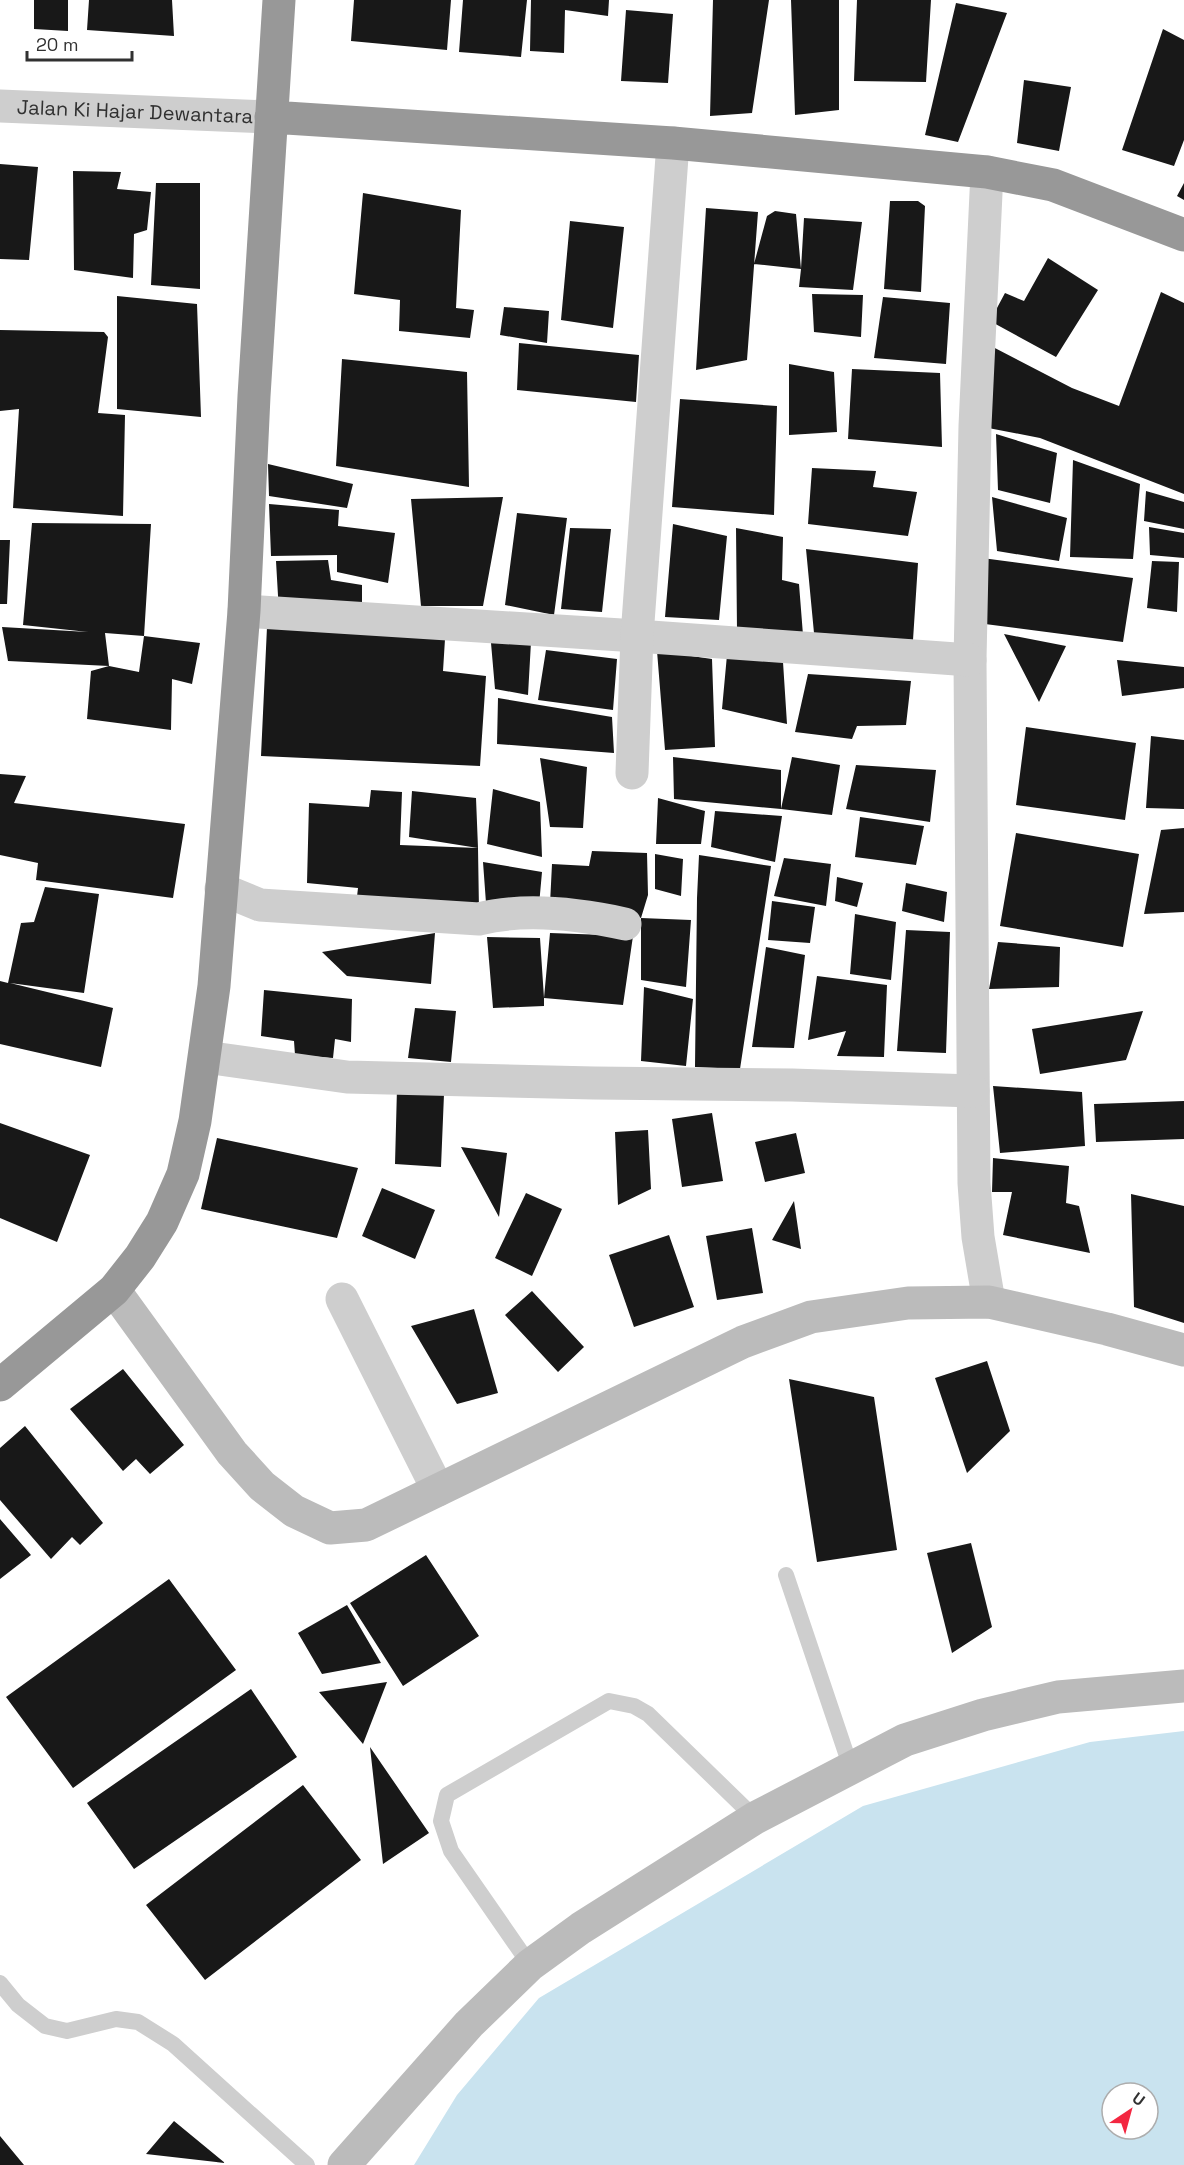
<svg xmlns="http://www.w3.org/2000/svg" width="1184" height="2165" font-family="'Space Grotesk',sans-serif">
  <rect width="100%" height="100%" fill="#fff"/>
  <path fill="#c9e3ef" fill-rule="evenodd" d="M1184,1731V2165H414L457,2095L539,1998L863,1806L1090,1742ZM1112,2093H1148V2129H1112Z"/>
  <path fill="#181818" d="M34,0H68V31L34,29Z
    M89,0H172L174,36L87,30Z
    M354,0H451L447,50L351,41Z
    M463,0H527L521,57L459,52Z
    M531,0H609L608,16L565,10L564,53L530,51Z
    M713,0H769L752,113L710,116Z
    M791,0H839V110L795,115Z
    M857,0H931L926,82L854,81Z
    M956,3L1007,13L958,142L925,135Z
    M626,10L673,14L668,83L621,81Z
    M1163,29L1184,40V140L1174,166L1122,150Z
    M1024,80L1071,87L1059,151L1017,143Z
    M0,164L38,167L29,260L0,259Z
    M73,171L121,172L117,189L151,192L147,230L134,234L133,278L74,270Z
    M156,183H200V289L151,285Z
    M1184,183V200L1177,196Z
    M363,193L461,210L456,308L474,310L470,338L399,331L400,300L354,294Z
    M890,201H918L925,206L921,292L884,289Z
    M706,208L758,212L747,360L696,370Z
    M775,211L796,214L801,269L804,218L862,222L853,290L799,287L801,269L754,264L767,216Z
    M570,221L624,227L613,328L561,320Z
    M1048,258L1098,290L1056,357L990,321L1005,293L1024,301Z
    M1161,292L1184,303V494L1040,438L978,426L991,346L1072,388L1119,406Z
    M812,294L863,295L861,337L814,332Z
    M117,296L197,304L201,417L117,409Z
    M883,297L950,303L946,364L874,358Z
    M504,307L549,311L547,343L500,335Z
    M0,330L104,332L108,337L98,413L125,415L123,516L13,508L19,409L0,411Z
    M519,343L639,355L636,402L517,390Z
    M342,359L467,372L469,487L336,466Z
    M789,364L834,372L837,432L789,435Z
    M852,369L940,373L942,447L848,439Z
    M680,399L777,406L774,515L672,507Z
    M996,434L1057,453L1050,503L998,490Z
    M1073,460L1140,484L1133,559L1070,557Z
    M268,464L353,484L347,508L269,496Z
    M812,468L876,471L873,487L917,492L908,536L808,524Z
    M1146,491L1184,502V529L1144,521Z
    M503,497L483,606H421L411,499Z
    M992,497L1067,518L1059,561L997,551Z
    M269,504L339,510L338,526L395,533L388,583L337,572V555L271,556Z
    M517,513L567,518L554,615L505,605Z
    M32,523L151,524L144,636L105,633L109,666L139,672L144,636L200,643L192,684L172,679L171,730L87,719L91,671L109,666L8,661L2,627L88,632L23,625Z
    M673,524L727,536L719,620L665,617Z
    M1149,527L1184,533V558L1150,555Z
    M570,528L611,529L602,612L561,609Z
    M736,528L783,537L782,580L799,584L803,635L737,631Z
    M0,540H10L7,604H0Z
    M806,549L918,563L913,640L814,633Z
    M982,558L1133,578L1123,642L985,624Z
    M328,560L331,580L362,585V614L279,613L276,561Z
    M1152,561L1179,562L1177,612L1147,608Z
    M267,627L445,639L443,671L486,676L480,766L261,756Z
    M1004,634L1066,646L1039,702Z
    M531,642L528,695L495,689L491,643Z
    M546,650L617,659L613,710L538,700Z
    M657,651L712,659L715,747L665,750Z
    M727,655L783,662L787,724L722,709Z
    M1117,660L1184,667V688L1122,696Z
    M808,674L911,681L906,725L857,726L852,739L795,732Z
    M498,698L612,717L614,753L497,744Z
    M1026,727L1136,743L1125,820L1016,805Z
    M1151,736L1184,740V809L1146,808Z
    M673,757L781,770V809L674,799Z
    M792,757L840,765L832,815L781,809Z
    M540,758L587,767L583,828L550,827Z
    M856,765L936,770L930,822L846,809Z
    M0,774L26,776L14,803L185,824L173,898L36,880L38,863L0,855Z
    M493,789L540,802L542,857L487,844Z
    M371,790L402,792L400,845L478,848L479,911L356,905L358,888L307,883L309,803L369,807Z
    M412,791L476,798L478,848L409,837Z
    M658,798L705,811L701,844H656Z
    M715,811L782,816L775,862L711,847Z
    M860,817L924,826L916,865L855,857Z
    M1184,828V912L1144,914L1161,830Z
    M1016,833L1139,854L1123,947L1000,926Z
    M592,851L647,853L648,895L641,918L691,920L686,987L641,980V918L550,904L552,864L589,866Z
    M655,854L683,859L681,896L655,889Z
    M699,855L771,866L740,1069L695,1067L697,898Z
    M784,858L831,864L826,906L774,896Z
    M483,862L542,872L539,905L486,903Z
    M837,877L863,883L857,907L835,901Z
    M906,883L947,892L944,922L902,911Z
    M45,887L99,894L84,993L10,983L113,1008L101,1067L0,1044V981L8,983L21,923L34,922Z
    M772,901L815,907L810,943L768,940Z
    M855,914L896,922L891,980L850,974Z
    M906,930L950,932L946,1053L897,1051Z
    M435,933L431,984L347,976L322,952Z
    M550,933L633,936L623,1005L544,998V1006L493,1008L487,937L540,938L544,998Z
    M998,942L1060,947L1059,987L989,989Z
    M766,947L805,955L794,1048L752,1047Z
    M817,976L887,985L884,1057L837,1056L846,1031L808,1040Z
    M644,987L693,999L686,1066L641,1061Z
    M264,990L352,999L351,1042L335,1039L333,1058L295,1055L294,1041L261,1036Z
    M415,1008L456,1011L451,1062L408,1058Z
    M1143,1011L1126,1060L1040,1074L1032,1029Z
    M993,1086L1082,1092L1085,1146L1000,1153Z
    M397,1088L444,1094L441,1167L395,1164Z
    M1184,1101V1139L1096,1142L1094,1104Z
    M712,1113L723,1181L682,1187L672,1119Z
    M0,1123L90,1155L57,1242L0,1218Z
    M648,1130L651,1189L618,1205L615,1132Z
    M796,1133L805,1173L765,1182L755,1142Z
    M217,1138L358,1168L337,1238L201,1209Z
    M461,1147L507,1153L499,1217Z
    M993,1158L1069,1166L1066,1203L1079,1206L1090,1253L1003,1235L1012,1192H992Z
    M382,1188L435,1210L415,1259L362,1236Z
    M526,1193L562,1209L532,1276L495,1258Z
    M1131,1194L1184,1206V1323L1134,1307Z
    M794,1201L801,1249L772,1240Z
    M752,1228L763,1293L717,1300L706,1236Z
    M669,1235L694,1307L634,1327L609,1255Z
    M532,1291L584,1347L558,1372L505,1315Z
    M474,1309L498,1393L457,1404L411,1326Z
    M987,1361L1010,1431L967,1473L935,1378Z
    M123,1369L184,1445L150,1474L136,1459L123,1471L70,1409Z
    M789,1379L874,1397L897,1550L817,1562Z
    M25,1426L103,1523L80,1545L72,1537L51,1559L0,1500V1448Z
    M0,1519L31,1555L0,1579Z
    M971,1543L992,1627L952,1653L927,1553Z
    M426,1555L479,1636L403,1686L350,1603Z
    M169,1579L236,1670L73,1788L6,1697Z
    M347,1605L381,1663L322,1674L298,1633Z
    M387,1682L363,1744L319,1692Z
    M251,1689L297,1757L134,1869L87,1803Z
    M370,1747L429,1833L383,1864Z
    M303,1785L361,1860L205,1980L146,1905Z
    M174,2121L225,2163L146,2154Z
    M0,2136L24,2165H0Z"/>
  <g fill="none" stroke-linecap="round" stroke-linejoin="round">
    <path stroke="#cecece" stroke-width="16" d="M786,1575L851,1768
      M530,1965L451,1851L441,1821L447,1795L609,1701L634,1706L648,1714L755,1818
      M0,1983L18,2005L45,2026L67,2031L116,2019L138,2022L173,2044L307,2165"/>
    <g stroke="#cecece" stroke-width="33">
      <path id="s1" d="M0,106L271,117"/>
      <path d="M987,172L975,426L970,660L974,1183L978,1237L989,1302"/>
      <path d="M244,611L637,636L970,660"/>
      <path d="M632,773L637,636L673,143"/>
      <path d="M221,889L260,905L479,919C526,907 579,914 625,924"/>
      <path d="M205,1057L347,1077L594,1083L792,1085L973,1091"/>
      <path d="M342,1299L438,1490"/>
    </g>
    <path stroke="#bbb" stroke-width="33" d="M114,1290L232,1453L262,1486L294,1511L330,1528L366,1525L743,1342L811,1317L908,1303L989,1302L1107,1329L1184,1350
      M344,2165L469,2024L530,1965L581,1928L755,1818L905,1740L983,1715L1058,1697L1184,1686"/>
    <path stroke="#989898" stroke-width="33" d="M271,117L673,143L987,172L1053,185L1184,235
      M0,1385L114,1290L140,1257L162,1222L183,1174L195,1121L214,986L244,611L254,396L279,0"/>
  </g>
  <g text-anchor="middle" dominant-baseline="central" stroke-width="6" stroke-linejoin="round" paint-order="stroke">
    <g font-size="20" fill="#313131" stroke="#fff">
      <text stroke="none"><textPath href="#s1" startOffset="135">Jalan Ki Hajar Dewantara</textPath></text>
    </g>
  </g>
  <g transform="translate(1130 2111) rotate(36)"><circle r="28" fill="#ffffff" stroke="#adadad" stroke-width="1.5"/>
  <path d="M0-4.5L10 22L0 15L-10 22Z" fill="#f32741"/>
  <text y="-9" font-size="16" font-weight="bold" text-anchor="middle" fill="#313131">U</text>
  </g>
  <path d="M27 51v9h105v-9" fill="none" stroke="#313131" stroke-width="3"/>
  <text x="36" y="51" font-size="18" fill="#313131" stroke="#ffffff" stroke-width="4.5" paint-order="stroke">20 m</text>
</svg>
